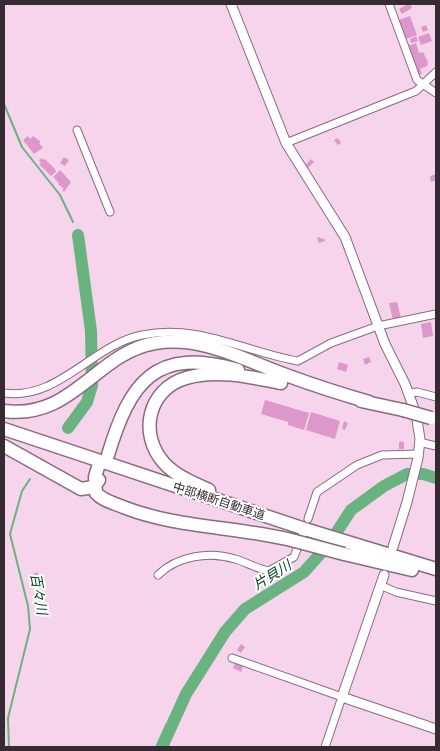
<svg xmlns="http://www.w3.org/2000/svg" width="440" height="751" font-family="'Public Sans','Noto Sans JP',sans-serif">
  <rect width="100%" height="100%" fill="#f6d4eb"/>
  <path fill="#68b37f" d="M166,723L175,726L165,747H155Z"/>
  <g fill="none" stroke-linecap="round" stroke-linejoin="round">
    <path stroke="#68b37f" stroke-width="2" d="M4,104L22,147L60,195L73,222
      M9,747L8,718L30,629L28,606L10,534L22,491L30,479"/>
    <path stroke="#68b37f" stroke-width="12" d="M68,428L87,402L92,385L91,331L78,235
      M162,747L186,694L225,632L245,609L304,572L329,544L351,510L384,486L407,474H423L436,478"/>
  </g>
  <path fill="#dd97ca" d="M408,4H410L412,8L402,14L399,9Z
    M410,16L417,35L406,39L399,20Z
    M426,25L428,30L423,32L421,27Z
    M429,33L432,41L421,45L418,37Z
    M416,36L418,41L411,43L410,39Z
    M416,43L419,53L423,52L428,62L427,66L420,69L422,74L418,75L408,46Z
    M28,136L30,139L33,136L41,142L39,143L43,148L34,154L23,140Z
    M338,138L341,143L338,145L334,140Z
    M64,157L69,160L65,166L60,163Z
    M42,158L44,160L45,159L55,169L56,172L51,176L39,164L41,163L39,160Z
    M311,159L314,162L307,169L305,166Z
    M60,170L71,182L64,192L62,190L64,189L58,184L59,183L53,177Z
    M436,174V180L431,182L430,176Z
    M320,237L321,239L324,238L325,241L319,243L317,238Z
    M397,302L401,318L393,320L389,303Z
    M431,322L433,336L423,338L421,324Z
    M369,357L371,362L365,365L363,359Z
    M339,362L348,365L346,372L337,369Z
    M265,400L309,413L304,430L288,425V422L261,414Z
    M311,412L340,421L335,439L306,430Z
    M344,421L348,423L345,430L342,429Z
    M402,441L404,443V449H399V442Z
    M37,572L43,585L37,587L32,575Z
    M241,644L245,647L241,653L237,650Z
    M235,663L243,666L241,672L233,668Z"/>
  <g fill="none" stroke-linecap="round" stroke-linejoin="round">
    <defs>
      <path id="minor" d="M389,4L417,80L436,93
        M77,130L110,212
        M286,143L416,91L436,72
        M4,393C58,401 92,345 142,335C196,323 246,352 298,361L331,343L378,326L436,314
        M409,393L417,392L436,397
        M419,442L436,446
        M308,519L317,492L357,465L382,455L418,454
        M158,575C177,556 209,551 235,559C246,562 257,569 269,571L294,557L303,533
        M380,585L396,592L436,601
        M232,658L342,697L325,747"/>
      <path id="tertiary" d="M231,4L286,143L345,237L385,344L405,384L416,414L420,439L418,458L407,502L393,547
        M384,575L342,697L436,729"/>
      <path id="motorway" d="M361,401L403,410
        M4,411C73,420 96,353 155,343C201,335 244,360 286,375C313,385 341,394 369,402
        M4,429L308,530L436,569
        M4,446L81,489L93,487L99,480
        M108,455C130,382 155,346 238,370
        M98,467L95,477L96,493C103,501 114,503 123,507C179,529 238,526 295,541
        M209,490C193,483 176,476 164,463C138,434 148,389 186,378C216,369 251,377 281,383
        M344,554L412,570"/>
    </defs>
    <use href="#minor" stroke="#896b80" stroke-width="9"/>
    <use href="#tertiary" stroke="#896b80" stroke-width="11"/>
    <use href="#motorway" stroke="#896b80" stroke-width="15"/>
    <use href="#minor" stroke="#fff" stroke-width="7"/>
    <use href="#tertiary" stroke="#fff" stroke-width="9"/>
    <use href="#motorway" stroke="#fff" stroke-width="12"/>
    <defs>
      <path id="motorway-bridge" d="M403,410L431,418
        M295,541L344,554"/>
    </defs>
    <use href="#motorway-bridge" stroke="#896b80" stroke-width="15" stroke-linecap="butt"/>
    <use href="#motorway-bridge" stroke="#fff" stroke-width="12"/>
  </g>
  <g text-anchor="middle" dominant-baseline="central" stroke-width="4" stroke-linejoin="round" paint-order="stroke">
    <g font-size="12" fill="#362a33" stroke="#fff">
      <text transform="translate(219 501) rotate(18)">中部横断自動車道</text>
    </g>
    <g font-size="14" font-style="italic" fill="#084422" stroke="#fff">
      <text transform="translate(272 575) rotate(-32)">片貝川</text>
      <text transform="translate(39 594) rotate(80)">百々川</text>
    </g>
  </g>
  <rect width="440" height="751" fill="none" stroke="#362a33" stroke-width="10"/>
</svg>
